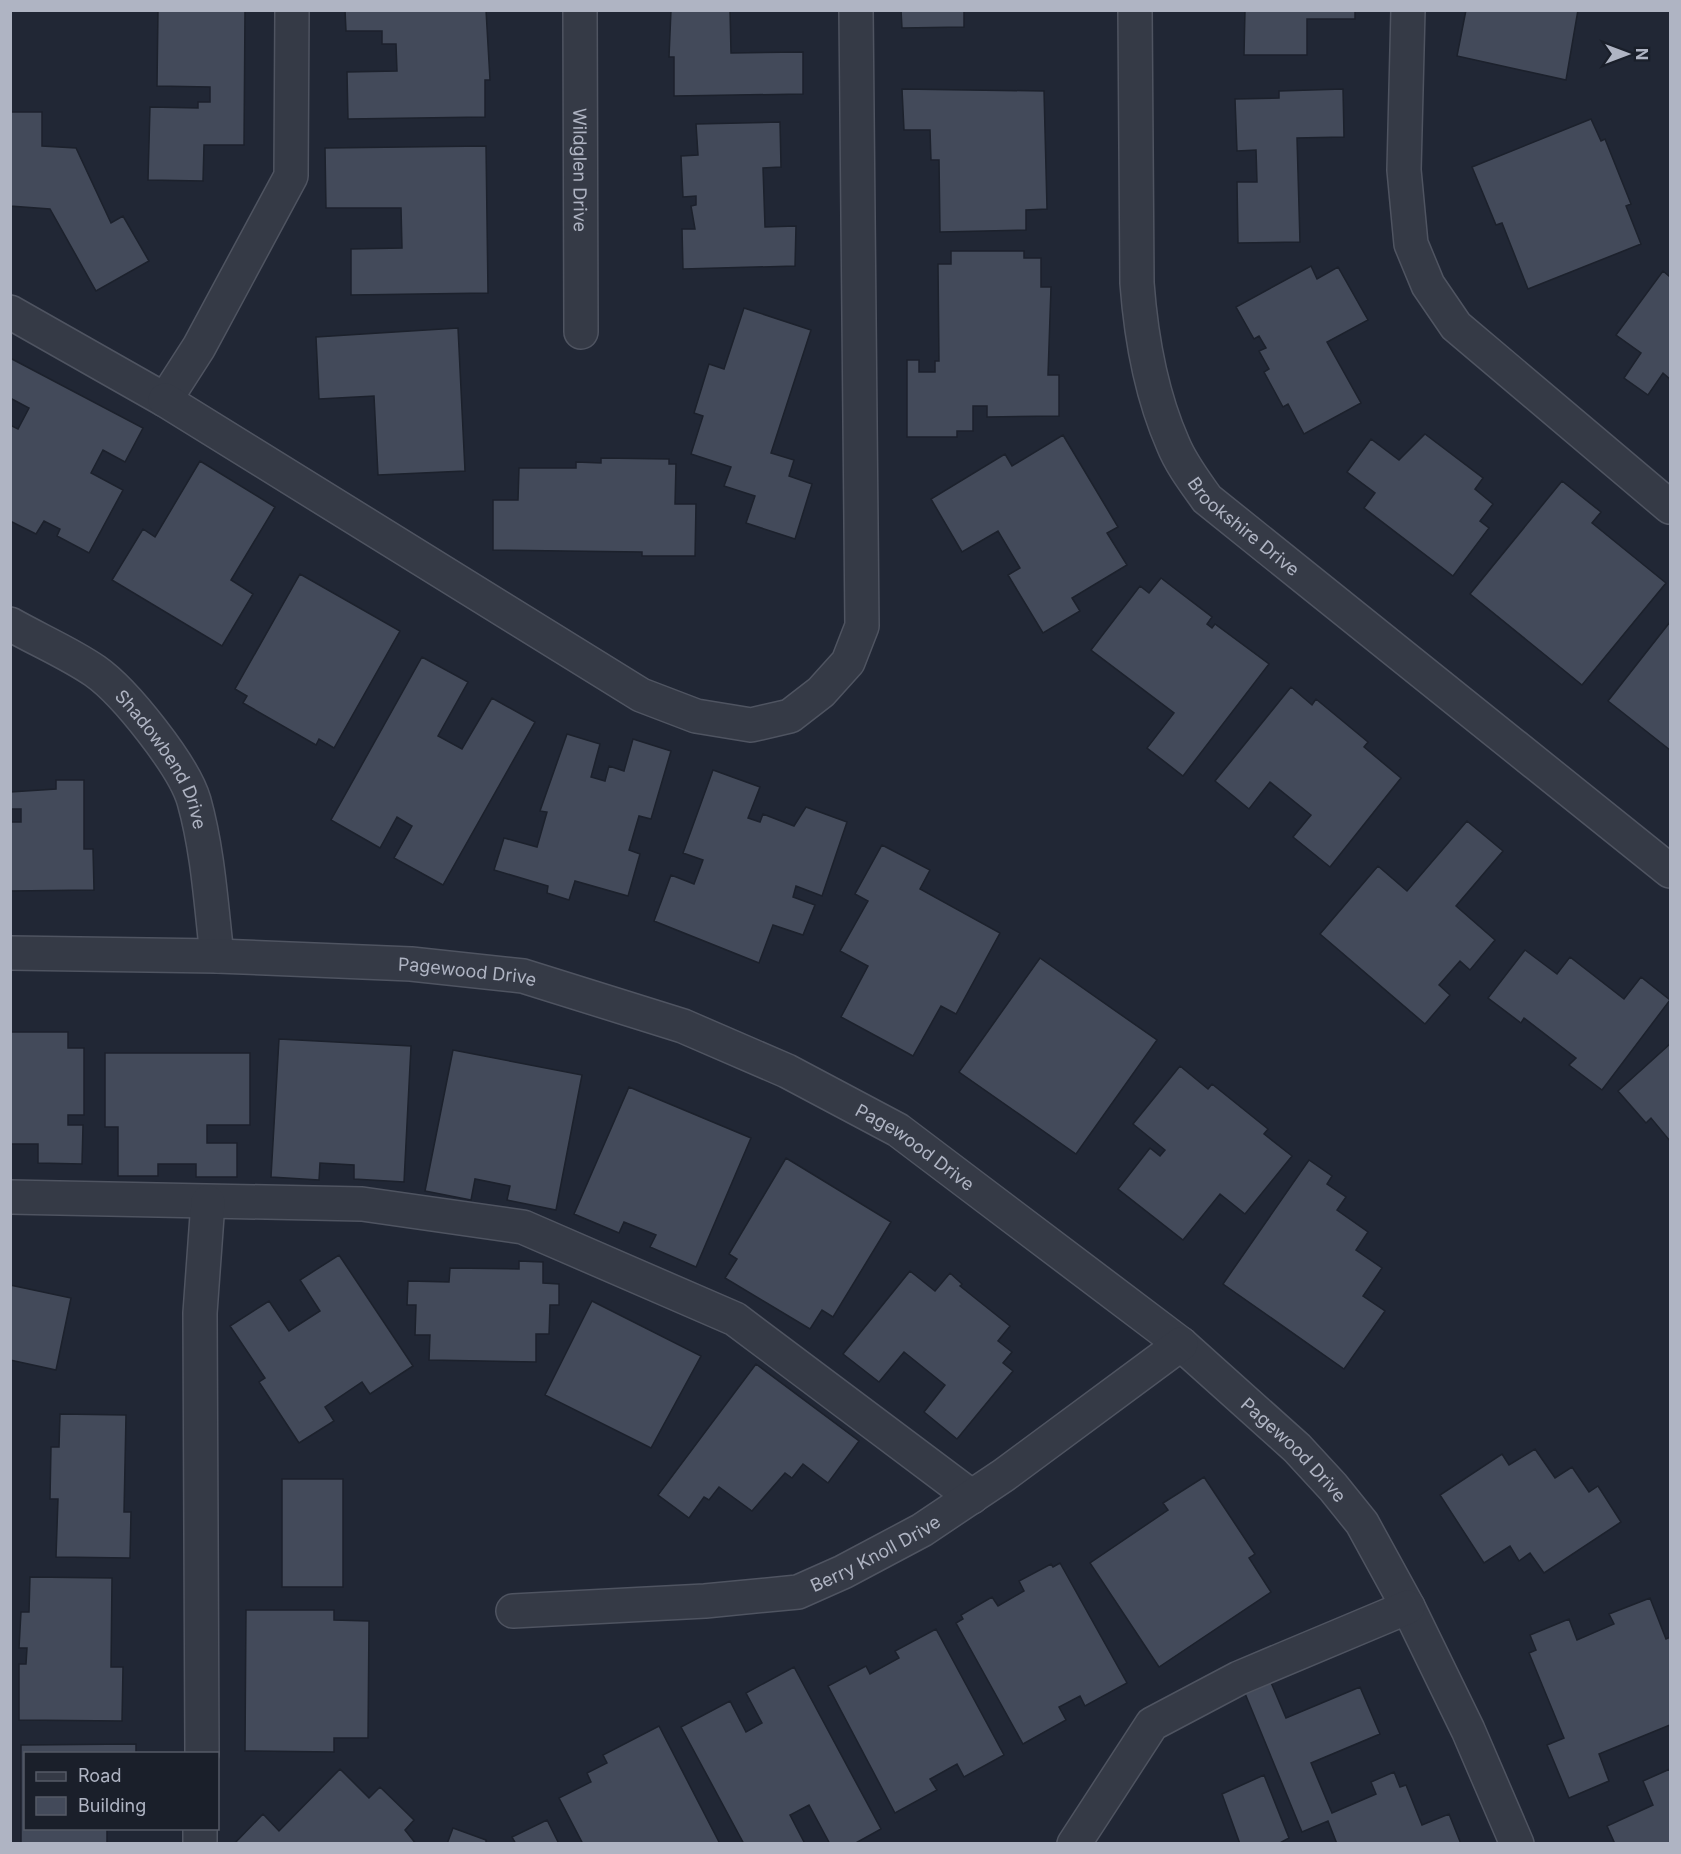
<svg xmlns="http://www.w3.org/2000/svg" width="1681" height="1854" font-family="Inter,sans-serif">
  <rect width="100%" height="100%" fill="#212735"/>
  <path fill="#434a5a" stroke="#1c212c" stroke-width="1.5" d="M158,10H245L244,145H204L203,181L148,180L150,107L198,108V102H210V87L157,86Z
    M345,10H486L490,80H485V117L348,119L347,72L397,71L396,44H382V31H346Z
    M671,10H730L731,53L803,52V94L674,96V57H669Z
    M901,10H964V27L902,28Z
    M1245,10H1355V19H1307V55H1244Z
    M1466,10H1578L1566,80L1457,56Z
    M902,89L1044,91L1047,209L1026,210V230L940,232L939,160H931L930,130H904Z
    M1343,89L1344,137L1297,138L1300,242L1238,243L1237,182H1257L1256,150L1237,151L1235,99L1279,98V91Z
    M10,112H42V146L76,148L111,223L123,216L149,261L96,291L50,209L10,206Z
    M1591,119L1601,141L1605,139L1631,204L1626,206L1641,244L1528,289L1502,223L1496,225L1472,167Z
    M780,122L781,167L763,168L765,227L796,226L795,266L683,269L682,229H695L691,206L696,205V196L683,197L681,156L698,155L696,124Z
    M486,146L488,293L351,295V249L402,248L401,208H326L325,148Z
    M951,251H1024V258H1041V287H1051L1048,375H1059V416L987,417V406H973V431H957V437H907V360H919V372H935V361H939L938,264H951Z
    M1311,266L1317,279L1338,267L1368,320L1327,342L1361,403L1304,434L1288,404L1283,407L1264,372L1269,369L1259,351L1266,348L1259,336L1254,339L1236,307Z
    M1663,271L1670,277V379L1663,373L1648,395L1624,378L1641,353L1616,335Z
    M744,308L811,330L771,453L794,460L789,476L812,484L795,539L746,523L755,496L724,486L731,467L691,454L703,416L694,413L709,364L724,369Z
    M458,328L465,471L378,475L374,396L319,399L316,337Z
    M10,358L143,428L125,462L103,450L91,473L123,490L89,553L57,536L60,529L44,521L36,534L10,521V425L18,429L29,408L10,398Z
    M1425,434L1483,478L1475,489L1493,504L1480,521L1489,528L1453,576L1364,508L1375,493L1347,472L1371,439L1399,460Z
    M1063,435L1118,527L1107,533L1127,565L1072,598L1080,611L1043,633L1008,575L1020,568L998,531L962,552L931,499L1005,454L1012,466Z
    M601,458L669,459V464H676L675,504H696L695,556H642V552L493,550V500H518L519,468H576V462L601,463Z
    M200,461L275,507L231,580L253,594L222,646L112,580L143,529L155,537Z
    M1562,481L1601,512L1592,523L1666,583L1582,685L1470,594Z
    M300,574L400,631L334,748L319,739L316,745L243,703L247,696L235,689Z
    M1161,578L1212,617L1207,624L1212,628L1215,624L1269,664L1183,776L1147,748L1174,713L1091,650L1140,586L1149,593Z
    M1670,622V750L1608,701Z
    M422,657L468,682L438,736L462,749L492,698L535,722L443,885L394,858L412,826L397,817L380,848L331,820Z
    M1291,687L1312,705L1316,699L1368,742L1364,747L1401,778L1330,867L1293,837L1311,815L1270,782L1249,809L1215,781Z
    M567,734L600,744L591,777L605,781L609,766L624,771L633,739L671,751L651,819L639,816L629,850L640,854L628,896L575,881L569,900L547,893L548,886L494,870L504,838L537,847L547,812L540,811Z
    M713,770L760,787L748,818L760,822L763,814L794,826L806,807L847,822L822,896L796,886L793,897L815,905L803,935L773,925L759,963L654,921L671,875L694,884L703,860L683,853Z
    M56,780H84V849H93L94,890L10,891V822H21V809H10V792L56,789Z
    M1467,821L1503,851L1456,906L1495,940L1470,970L1460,961L1439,985L1450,995L1425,1024L1320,934L1378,866L1407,891Z
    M882,845L930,870L920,889L1000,933L956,1014L941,1006L913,1056L841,1017L868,966L840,951L868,901L855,894Z
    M1525,950L1557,974L1570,957L1624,999L1641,977L1670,1000L1602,1090L1569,1065L1576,1058L1524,1018L1521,1023L1488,998Z
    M1040,958L1157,1040L1076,1154L959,1072Z
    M10,1032H68V1048H84V1115H68V1125H83L82,1164L38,1163V1144H10Z
    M279,1039L411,1046L404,1182L354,1179V1165L320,1163L319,1180L271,1177Z
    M1670,1044V1141L1651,1118L1646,1123L1618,1091Z
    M453,1050L582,1075L556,1210L507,1200L510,1186L475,1179L471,1200L425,1191Z
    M105,1053H250V1125H207V1143H237V1177H196V1164H158V1176H118V1127H105Z
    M1180,1066L1208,1089L1212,1084L1268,1129L1264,1134L1292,1156L1245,1214L1220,1194L1183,1240L1118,1189L1150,1148L1160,1156L1165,1150L1133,1124Z
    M629,1087L751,1138L696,1267L650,1247L656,1235L624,1222L619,1233L574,1214Z
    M786,1158L891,1222L833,1317L822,1310L810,1329L725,1278L737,1259L729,1254Z
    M1309,1160L1332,1176L1327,1184L1346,1197L1337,1210L1368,1232L1356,1250L1382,1268L1363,1296L1385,1311L1344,1369L1223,1284Z
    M339,1255L413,1366L370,1394L362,1382L325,1407L334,1421L299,1443L259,1382L265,1378L230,1326L269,1301L289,1331L320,1311L300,1280Z
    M519,1261L543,1262V1283L559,1284V1305H550L549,1334H536V1362L429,1360L430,1335H415L416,1305H407L408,1281L449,1282L450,1268L519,1269Z
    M910,1271L935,1291L950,1273L962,1284L960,1286L1010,1326L998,1341L1012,1352L1003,1363L1013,1371L957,1439L924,1412L945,1385L904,1352L879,1382L843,1354Z
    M10,1285L71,1298L56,1370L10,1360Z
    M592,1301L701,1356L651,1448L545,1395Z
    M756,1364L859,1441L828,1483L803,1464L792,1478L785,1473L752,1511L719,1487L709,1500L704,1497L689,1518L658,1495Z
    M60,1414L126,1415L124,1512H131L130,1558L56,1557L58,1499H50L51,1447H59Z
    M1535,1449L1555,1478L1572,1467L1589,1492L1598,1486L1621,1522L1544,1573L1530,1553L1519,1561L1510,1546L1484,1563L1440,1495L1502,1454L1509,1465Z
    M1204,1477L1255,1554L1249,1558L1271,1592L1159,1667L1090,1563L1168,1510L1163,1503Z
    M282,1479H343V1587H282Z
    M1060,1563L1127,1683L1085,1706L1080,1696L1059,1707L1066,1720L1023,1744L956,1623L963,1619L961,1615L992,1597L998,1606L1024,1591L1019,1581L1051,1564L1053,1567Z
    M30,1577L112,1578L111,1667H123L122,1721L19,1720V1664H26L27,1648H19L21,1612H29Z
    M1650,1598L1666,1639L1670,1637V1725L1599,1754L1609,1781L1569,1798L1547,1745L1564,1738L1529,1653L1536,1650L1530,1635L1569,1619L1577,1640L1614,1624L1609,1614Z
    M246,1610H334V1620L369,1621L368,1738H334V1752L245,1751Z
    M936,1629L1004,1755L964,1777L957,1764L930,1779L937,1790L895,1813L828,1686L866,1666L870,1674L899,1658L895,1651Z
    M794,1667L881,1829L854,1844H830L809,1805L790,1815L805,1844H744L681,1727L730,1701L746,1732L762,1723L746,1693Z
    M1270,1680L1286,1718L1360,1687L1380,1734L1311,1763L1332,1813L1376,1794L1371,1782L1394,1772L1400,1787L1406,1785L1422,1825L1449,1814L1461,1844H1337L1328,1821L1302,1832L1244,1691Z
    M659,1726L720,1844H583L559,1798L591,1782L587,1773L607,1763L603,1755Z
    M136,1744V1754H26V1828H107V1844H21V1745Z
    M340,1769L369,1798L380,1787L414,1820L405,1830L416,1844H234L263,1814L279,1831Z
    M1670,1769V1844H1615L1607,1826L1653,1805L1643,1781Z
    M1264,1775L1289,1838L1278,1844H1240L1222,1794Z
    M547,1820L559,1844H516L512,1837Z
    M453,1828L486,1840V1844H447Z"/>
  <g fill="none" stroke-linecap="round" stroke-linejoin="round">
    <defs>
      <g id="minor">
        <path id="s1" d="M580,10L581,332"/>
        <path id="s2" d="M1135,10L1137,283C1141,337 1151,394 1173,444C1181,464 1195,482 1207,499L1670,871"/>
        <path d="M1408,10L1404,170L1411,244L1428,285L1456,326L1670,507"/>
        <path d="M10,312L165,400L199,347L291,176L292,10"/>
        <path d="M165,400L641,695L696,716L751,725L790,716L821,692L848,662L862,626L856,10"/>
        <path id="s3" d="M10,624C38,640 69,653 95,671C125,692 184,766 194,801C208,851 211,904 217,956"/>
        <path id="s4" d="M10,953L217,956L411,964L523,976L683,1026L787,1071L898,1130L1181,1344L1297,1448L1333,1487L1362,1523L1408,1607L1468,1730L1517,1844"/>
        <path d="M10,1197L362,1204L523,1227L735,1319L972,1497"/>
        <path id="s5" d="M513,1611L705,1601L798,1592L843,1572L922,1530L1004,1475L1181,1344"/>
        <path d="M202,1754L200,1313L208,1202"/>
        <path d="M200,1844V1828"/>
        <path d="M1074,1844L1152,1724L1239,1678L1408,1607"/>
      </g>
    </defs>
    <use href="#minor" stroke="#4f5461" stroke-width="36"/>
    <use href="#minor" stroke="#353a46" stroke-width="33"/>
  </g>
  <g text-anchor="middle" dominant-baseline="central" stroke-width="4.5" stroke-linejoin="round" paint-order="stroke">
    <g font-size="18" fill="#afb4c3" stroke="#1a1f2a">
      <text stroke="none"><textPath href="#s1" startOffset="160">Wildglen Drive</textPath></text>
      <text stroke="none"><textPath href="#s2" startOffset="549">Brookshire Drive</textPath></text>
      <text stroke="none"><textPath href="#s3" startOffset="210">Shadowbend Drive</textPath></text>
      <text stroke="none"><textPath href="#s4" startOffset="458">Pagewood Drive</textPath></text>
      <text stroke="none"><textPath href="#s4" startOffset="944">Pagewood Drive</textPath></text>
      <text stroke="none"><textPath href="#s4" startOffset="1430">Pagewood Drive</textPath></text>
      <text stroke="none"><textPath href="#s5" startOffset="372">Berry Knoll Drive</textPath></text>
    </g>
  </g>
  <rect width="1681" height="1854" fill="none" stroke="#afb4c3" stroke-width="24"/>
  <rect x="24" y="1752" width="195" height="78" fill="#1a1f2a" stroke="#565b67" stroke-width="1.5"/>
  <rect x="36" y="1772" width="30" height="9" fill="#353a46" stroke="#565b67" stroke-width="1.5"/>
  <text x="78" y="1782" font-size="18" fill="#afb4c3">Road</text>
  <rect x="36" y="1797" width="30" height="18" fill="#434a5a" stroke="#565b67" stroke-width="1.5"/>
  <text x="78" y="1812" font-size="18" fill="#afb4c3">Building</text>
  <g transform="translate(1627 54) rotate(90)" stroke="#1a1f2a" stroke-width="4.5" paint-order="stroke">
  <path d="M0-4.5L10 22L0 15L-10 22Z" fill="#afb4c3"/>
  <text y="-9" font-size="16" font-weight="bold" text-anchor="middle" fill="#afb4c3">N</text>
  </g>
</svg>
